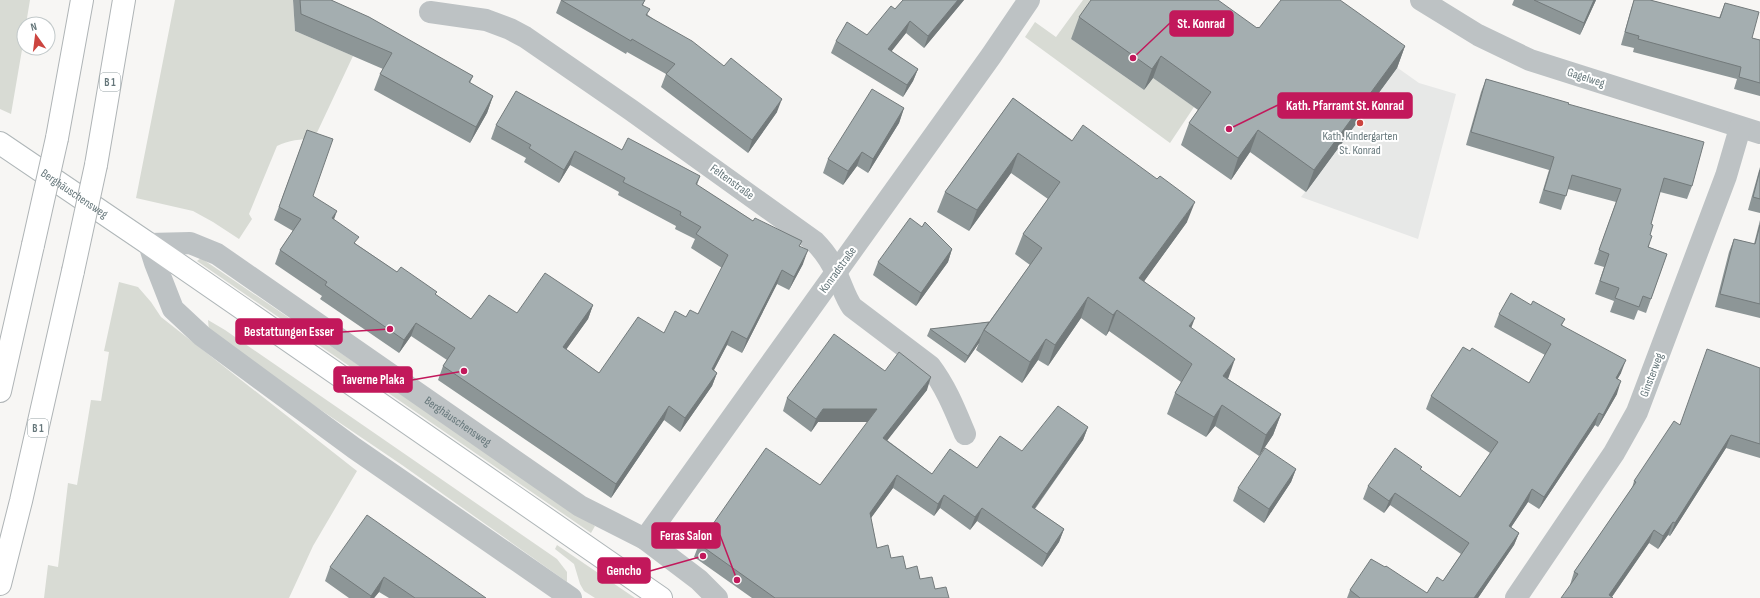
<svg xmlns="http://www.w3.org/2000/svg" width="1760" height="598" font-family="'Sofia Sans Condensed',sans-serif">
  <rect width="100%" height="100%" fill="#f7f6f4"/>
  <path fill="#e7e8e7" d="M1302,0L1419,83L1456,94L1418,239L1301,197L1305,192L1250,152Z"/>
  <path fill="#d8dbd4" d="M0,0H30L26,24H24V38L11,114L0,109Z
    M175,0H293L295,31L353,56L314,139C300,139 289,140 277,146L249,214L252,219L239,239L213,222L193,211L136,198Z
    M1083,0H1099L1071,39L1144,90L1153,78L1194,107L1170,143L1025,37L1035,22L1056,37Z
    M201,258L595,526L591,533L197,261Z
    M119,282L138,287L151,302L161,317L357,471L313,546L289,598H44L48,565L58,567L68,483L77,485L91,400L101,401L109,352L104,351Z
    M208,320L225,330L557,559L567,572V582L402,465L222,343L209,331Z
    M557,545L635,598H595L584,591L580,584L574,564L555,549Z"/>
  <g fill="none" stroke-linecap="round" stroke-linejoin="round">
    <defs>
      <g id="secondary">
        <path id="s2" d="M0,143L149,244L661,598"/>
      </g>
      <path id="motorway" d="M57,138L82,0
        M96,165L124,0
        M0,391L33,245
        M0,584L21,501L73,271"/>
    </defs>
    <use href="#secondary" stroke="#afb6b8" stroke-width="24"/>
    <use href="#motorway" stroke="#afb4b6" stroke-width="24"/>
    <g stroke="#bdc2c4" stroke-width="22">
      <path d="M1421,0L1478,35L1530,60L1760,133"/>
      <path d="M430,12L486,20L510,29L525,37L631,110L815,242C824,251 831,261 836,273C842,285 845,297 852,307L930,366C946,387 955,410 965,434"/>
      <path d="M645,539L991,56L1029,0"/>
      <path id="s1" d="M571,598L354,448L202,336L173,309L155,263L149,244L190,243L217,254L580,506L645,539L699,580L717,598"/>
      <path d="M1516,598L1614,453L1637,412L1726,176L1740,128"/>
    </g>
    <use href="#secondary" stroke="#fff" stroke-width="22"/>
    <use href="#motorway" stroke="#fff" stroke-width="22"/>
    <defs>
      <path id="motorway-bridge" d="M33,245L57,138
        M73,271L96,165"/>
    </defs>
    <use href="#motorway-bridge" stroke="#afb4b6" stroke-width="24" stroke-linecap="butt"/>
    <use href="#motorway-bridge" stroke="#fff" stroke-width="22"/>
  </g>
  <path fill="#8d9697" d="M293,0H331L473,76L470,83L493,96L487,113L470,143L374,90L380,74L383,69L295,31Z
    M561,0H645L643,5L648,15L777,112L748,153L661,87L666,74L627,52L626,54L556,13Z
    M903,0H964L924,48L906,33L891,51L918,69L913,81L903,97L831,53L836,41L867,35L895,9Z
    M1514,0H1596L1580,35L1512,5Z
    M1634,0H1650L1719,18L1725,3L1752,38L1760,40V96L1734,89L1737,79L1633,52L1634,48L1621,45L1631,9Z
    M1079,17L1259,28L1405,46L1397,68L1306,192L1250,152L1231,180L1181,145L1189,123L1198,110L1153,78L1144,90L1071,39Z
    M1486,79L1568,104L1692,186L1687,199L1660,192L1651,224L1649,247L1667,254L1646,313L1638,310L1634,320L1610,312L1614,301L1595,294L1604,267L1594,264L1616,202L1568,189L1561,210L1539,203L1549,170L1466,145L1481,92Z
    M1013,98L1187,222L1144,281L1191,328L1228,379L1281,414L1273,435L1259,456L1215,426L1206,437L1167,414L1175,393L1181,382L1109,331L1106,336L1081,318L1048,366L1038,360L1022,383L976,350L979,343L965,363L927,336L930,329L989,322L1030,265L1015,254L1023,234L1048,199L1011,173L969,231L937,212L945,192Z
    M904,108L899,123L868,173L857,166L843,185L823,173L828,159Z
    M496,125L622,150L700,176L697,185L753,221L800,246L803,264L789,290L777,284L742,353L727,345L714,370L717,373L712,386L680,432L664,420L611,498L438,380L443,366L447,360L411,336L399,353L320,299L322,296L275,264L280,250L293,231L274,220L307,130L313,196L334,220L356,244L397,272L436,295L471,319L517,313L593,305L588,319L566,349L599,373L664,333L686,317L698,314L722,268L691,248L695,239L675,229L676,226L618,195L619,192L570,165L559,183L524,162L526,158L491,139Z
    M1760,167V213L1748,210Z
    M1760,220V318L1715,307L1729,252L1734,239L1754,244Z
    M952,249L948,262L916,306L873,275L878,262Z
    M1531,305L1565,319L1562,325L1621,373L1617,379V394L1598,427L1595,425L1539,509L1528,502L1511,527L1519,533L1514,545L1478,598H1347L1350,590L1427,593L1443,581L1461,554L1390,505L1384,513L1363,499L1368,486L1422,467L1420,470L1460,497L1490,453L1426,409L1431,396L1470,351L1529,383L1545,355L1494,327L1499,314Z
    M1760,368V458L1726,448L1670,536L1668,535L1658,549L1649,543L1612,597L1570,585L1574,572L1632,488L1634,481L1680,424Z
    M885,371L927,390L887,440L932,474L977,468L1088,427L1083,440L1035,509L1064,529L1059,542L1042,567L977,521L970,530L940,508L934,516L893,488L871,518L877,548L920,579L949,598H752L694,557L699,544L820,485L868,422H818L811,432L783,411L787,398Z
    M1296,469L1291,482L1264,523L1233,501L1238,488Z
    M330,567L486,598H389L379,592L374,598H349L325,581Z"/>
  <path fill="#737a7b" d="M958,0H964L924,48L928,36Z
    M1594,0H1596L1580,35L1584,23Z
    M910,21L906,33L884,61L888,49Z
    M1405,46L1397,68L1306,192L1314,170Z
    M1161,56L1153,78L1144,90L1152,69Z
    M918,69L913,81L903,97L907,85Z
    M493,96L487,113L470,143L476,127Z
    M782,99L777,112L748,153L752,140Z
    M904,108L899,123L868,173L873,159Z
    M1258,130L1250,152L1231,180L1238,158Z
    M575,151L570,165L559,183L564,170Z
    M862,152L857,166L843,185L848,171Z
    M1018,153L1011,173L969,231L977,210Z
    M1195,202L1187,222L1132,298L1139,278Z
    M337,211L332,225V218Z
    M952,249L948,262L916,306L921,293Z
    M808,250L803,264L789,290L794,277Z
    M782,270L777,284L742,353L747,339Z
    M1088,297L1081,318L1048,366L1055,345Z
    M593,305L588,319L558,361L563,347Z
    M1117,310L1109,331L1106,336L1113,315Z
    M1195,318L1187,339L1189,326Z
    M416,323L411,336L399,353L404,340Z
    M732,331L727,345L707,383L712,369Z
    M981,336L979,343L965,363L968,356Z
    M1046,339L1038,360L1022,383L1030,362Z
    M1235,359L1228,379L1223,376Z
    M1626,360L1621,373L1611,391L1616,378Z
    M717,373L712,386L680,432L685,418Z
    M931,377L927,390L879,451L883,438Z
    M1621,381L1617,394L1598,427L1603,415Z
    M1222,405L1215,426L1206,437L1214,417Z
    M669,406L664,420L611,498L616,484Z
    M823,409H877L873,422H818L811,432L816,419Z
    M1599,413L1595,425L1539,509L1544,497Z
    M1281,414L1273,435L1259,456L1266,435Z
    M1088,427L1083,440L1027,519L1032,507Z
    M1731,435L1726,448L1670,536L1675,523Z
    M1296,469L1291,482L1264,523L1269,509Z
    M897,475L893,488L865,526L870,513Z
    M1532,489L1528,502L1504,538L1509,526Z
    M1395,493L1390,505L1384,513L1389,501Z
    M944,495L940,508L934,516L938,504Z
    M982,508L977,521L970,530L975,517Z
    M1673,522L1668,535L1658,549L1663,536Z
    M1064,529L1059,542L1042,567L1047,554Z
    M1654,530L1649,543L1611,598L1609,595Z
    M1519,533L1514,545L1478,598H1474Z
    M384,577L379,592L374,598H370L371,596Z"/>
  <path fill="#a4aeb0" stroke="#737a7b" d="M300,0H331L369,17L473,76L469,82L493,96L476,127L380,74L392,53L301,14Z
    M561,0H645L642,5L650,9L646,15L692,41L724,66L731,58L782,99L752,140L666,74L675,64L632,39L631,41Z
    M903,0H958L928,36L910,21L888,49L918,69L907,85L836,41L847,22L867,35L891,6L895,9Z
    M1091,0H1218L1257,28L1258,27L1259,28L1281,0H1340L1405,46L1314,170L1258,130L1238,158L1189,123L1211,92L1161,56L1152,69L1079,17Z
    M1534,0H1594L1584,23Z
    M1634,0H1650L1720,18L1725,3L1759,12L1752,38L1760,40V83L1739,77L1741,67L1638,39L1639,36L1625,32Z
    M1486,79L1569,103L1568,104L1704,142L1692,186L1664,178L1651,224L1653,225L1650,235L1652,236L1648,247L1667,254L1651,299L1643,296L1639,307L1615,298L1619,288L1600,281L1609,254L1599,250L1621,189L1572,175L1566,196L1544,190L1554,157L1471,132Z
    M872,89L904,108L873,159L862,152L848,171L828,159Z
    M516,91L622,150L628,138L700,176L696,184L753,221L755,218L802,241L799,246L808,250L794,277L782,270L747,339L732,331L712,369L717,373L685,418L669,406L616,484L443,366L455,348L416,323L404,340L325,285L327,282L280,250L301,219L279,207L307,130L333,139L313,196L337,211L332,218L359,237L354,243L397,272L401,267L437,292L435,294L471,319L489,295L517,313L545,273L593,305L563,347L599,373L638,317L664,333L675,311L686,317L690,310L698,314L728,255L696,234L701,227L680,215L681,212L623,182L625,178L575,151L564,170L529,148L531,145L496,125Z
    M1013,98L1072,141L1083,125L1157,179L1160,176L1195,202L1139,278L1195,318L1189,326L1235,359L1223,376L1281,414L1266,435L1222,405L1214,417L1175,393L1192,364L1117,310L1113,315L1088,297L1055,345L1046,339L1030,362L984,330L1042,248L1023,234L1060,182L1018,153L977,210L945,192Z
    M1760,170V199L1753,197Z
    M910,218L922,227L925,222L952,249L921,293L878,262Z
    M1760,225V304L1720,294L1734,239L1755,244Z
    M1511,293L1531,305L1533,301L1565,319L1561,325L1626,360L1616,378L1621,381L1603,415L1599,413L1544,497L1532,489L1509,526L1519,533L1474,598H1360L1350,590L1371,559L1385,567L1386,566L1427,593L1437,577L1443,581L1469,543L1395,493L1389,501L1368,486L1395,448L1422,467L1420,469L1460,497L1498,442L1431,396L1463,347L1470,351L1472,348L1529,383L1551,344L1499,314Z
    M989,322L984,330L981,336L968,356L930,329Z
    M834,334L885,371L899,352L931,377L883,438L932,474L950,449L977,468L1000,436L1022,451L1058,406L1088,427L1032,507L1064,529L1047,554L982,508L975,517L944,495L938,504L897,475L870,513L877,548L888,545L891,558L903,556L906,569L917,566L920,579L932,577L935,589L946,587L949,598H775L699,544L766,448L820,485L877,409H823L816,419L787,398Z
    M1707,349L1760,368V444L1731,435L1675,523L1673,522L1663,536L1654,530L1609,595L1613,598H1561L1578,574L1574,572L1636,482L1634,481L1674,421L1680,425Z
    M1265,448L1296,469L1269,509L1238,488Z
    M367,515L486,598H415L384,577L371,596L330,567Z"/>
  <circle fill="#cc443f" stroke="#fff" stroke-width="1.5" cx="1360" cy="123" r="4"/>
  <g text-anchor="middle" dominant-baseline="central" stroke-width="4" stroke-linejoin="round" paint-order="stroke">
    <g fill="#fff" stroke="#94a0a3" stroke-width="1">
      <rect x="100" y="73" width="20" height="18" rx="3"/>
      <rect x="28" y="419" width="20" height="18" rx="3"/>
    </g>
    <g font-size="11" font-weight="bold" fill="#66777b">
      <text x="110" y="82">B 1</text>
      <text x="38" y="428">B 1</text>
    </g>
    <g font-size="12" fill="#66777b" stroke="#fff">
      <text transform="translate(1586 78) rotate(18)">Gagelweg</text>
      <text transform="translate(732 182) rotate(36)">Feltenstraße</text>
      <text stroke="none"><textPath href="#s2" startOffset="90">Berghäuschensweg</textPath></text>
      <text transform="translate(838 270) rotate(-54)">Konradstraße</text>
      <text transform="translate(1652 375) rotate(-69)">Ginsterweg</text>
      <text stroke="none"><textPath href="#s1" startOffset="925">Berghäuschensweg</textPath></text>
    </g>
    <g font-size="12" fill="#66777b" stroke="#fff">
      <text x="1360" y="136">Kath. Kindergarten<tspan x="1360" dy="14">St. Konrad</tspan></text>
    </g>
  </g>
  <path fill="none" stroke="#c2185b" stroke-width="1.5" d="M1133 58L1170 23M1229 129L1278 105M390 329L342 332M464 371L412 380M737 580L720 535M703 556L650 571"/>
  <g fill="#c2185b" stroke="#fff" stroke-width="1.5">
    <circle cx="1133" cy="58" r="4"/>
    <circle cx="1229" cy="129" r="4"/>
    <circle cx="390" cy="329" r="4"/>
    <circle cx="464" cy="371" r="4"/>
    <circle cx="737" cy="580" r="4"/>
    <circle cx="703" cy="556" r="4"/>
  </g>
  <g fill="#c2185b" stroke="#c2185b" stroke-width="1.5">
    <rect x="1170" y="11" width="63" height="25" rx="4"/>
    <rect x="1278" y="93" width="134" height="25" rx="4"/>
    <rect x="236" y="319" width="106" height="25" rx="4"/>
    <rect x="334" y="367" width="78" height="25" rx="4"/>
    <rect x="652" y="523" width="68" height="25" rx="4"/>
    <rect x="598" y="558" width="52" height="25" rx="4"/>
  </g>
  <g font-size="13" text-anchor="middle" font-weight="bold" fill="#fff">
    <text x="1201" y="28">St. Konrad</text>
    <text x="1345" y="110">Kath. Pfarramt St. Konrad</text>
    <text x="289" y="336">Bestattungen Esser</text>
    <text x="373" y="384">Taverne Plaka</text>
    <text x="686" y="540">Feras Salon</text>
    <text x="624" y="575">Gencho</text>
  </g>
  <g transform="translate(36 36) rotate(346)"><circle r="19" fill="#ffffff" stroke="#c2c9ca"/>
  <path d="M0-3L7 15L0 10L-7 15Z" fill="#cc443f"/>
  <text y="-6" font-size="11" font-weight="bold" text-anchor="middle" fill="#66777b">N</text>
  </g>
</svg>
